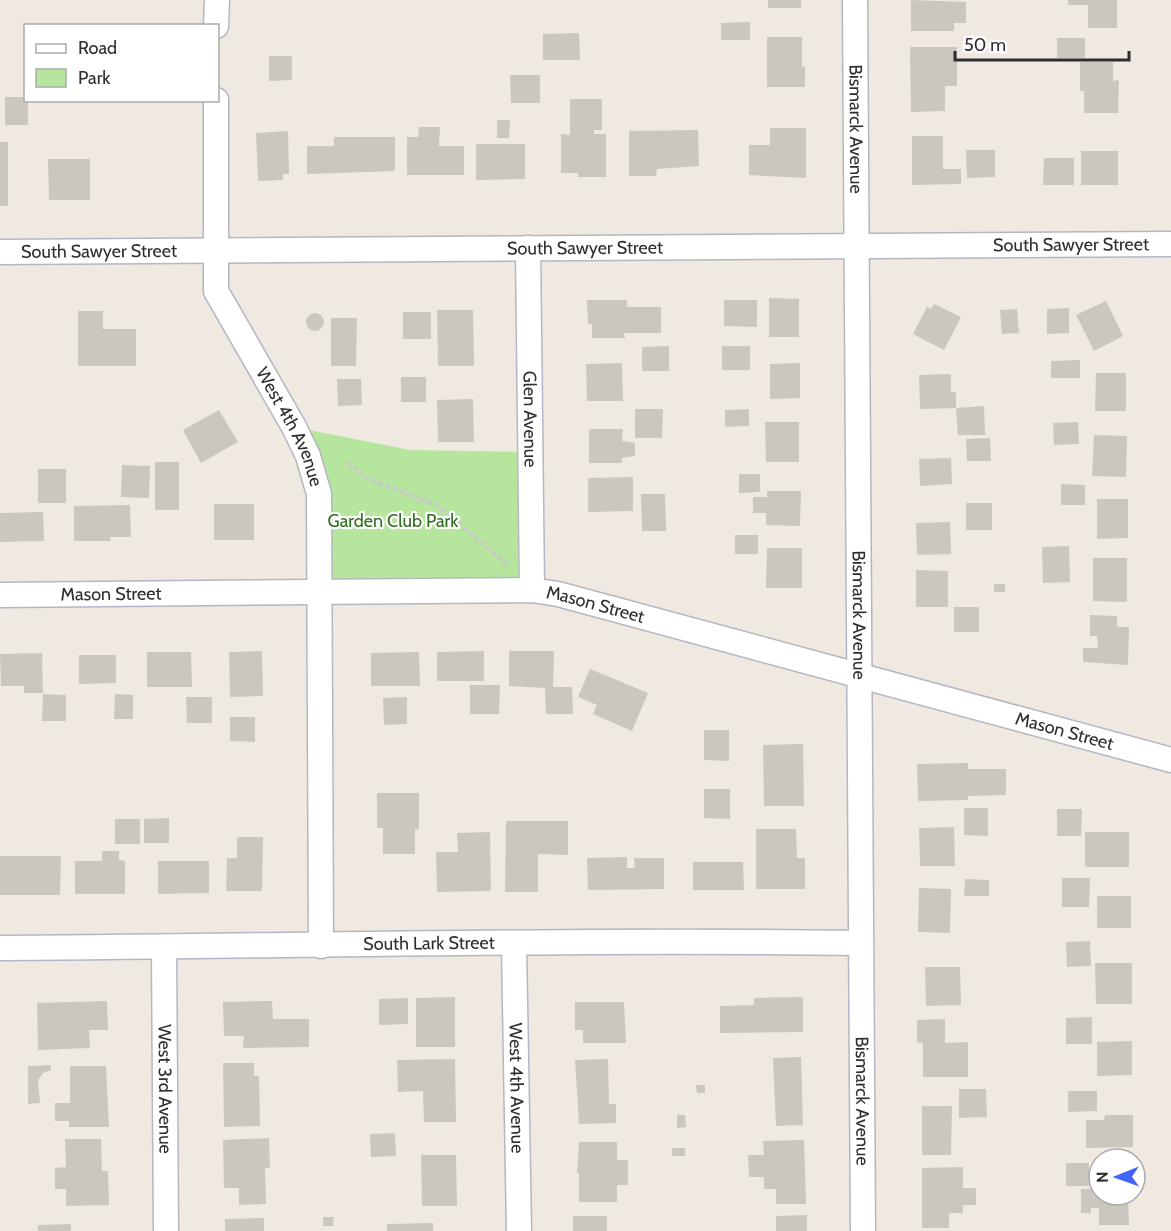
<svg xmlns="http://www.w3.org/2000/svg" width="1171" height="1231" font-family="Cabin,sans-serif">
  <rect width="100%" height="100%" fill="#efe9e1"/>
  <path fill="#b6e59e" d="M294,427L410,450L531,452L532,590L320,594V511Z"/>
  <path fill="#cbc7bf" d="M768,0H801V8H768Z
    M911,0L966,2V23H954V31H911Z
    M1068,0H1117V28H1088V5H1068Z
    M750,22V40H721V23Z
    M579,33L580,60H543V34Z
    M767,37H802V67L805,66V87H767Z
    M1057,38H1085V58H1057Z
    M910,47H957V86H945V111L911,112Z
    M269,56H292V80L269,81Z
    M1080,62H1113V81L1119,80L1118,113H1084V91H1080Z
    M510,75H540V103H511Z
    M5,97H26L28,100V125H5Z
    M570,99H602V130H594V134H606V177H578V173H561V134L570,135Z
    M497,120H510L509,138H497Z
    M419,127H440L439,146H464V175H407V137H418Z
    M770,128H806V178L749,175V145H770Z
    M698,130L699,166L657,169L656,176H629V131Z
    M288,131L289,174H283V180L258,181L256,133Z
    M912,136H943V169H961V184L912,185Z
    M334,137H395V171L307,174V146H334Z
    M0,142H8V206H0Z
    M476,144H525V179L476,180Z
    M966,150H995V177L967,178Z
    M1081,151H1118V185H1081Z
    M1044,158H1074V185H1043Z
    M48,159H90V200H49Z
    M769,298L799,299V337H769Z
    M587,300H627V307H661V333H624L625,338H592V324H588Z
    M724,300H757V327L724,326Z
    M1106,301L1123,336L1094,351L1076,315Z
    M934,304L961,317L944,350L913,334L927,307L931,309Z
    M1069,308V333L1047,334V309Z
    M1017,309L1019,333L1002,334L1000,310Z
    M437,310H473L474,366H438Z
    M78,311H103V329H136V366H78Z
    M403,312H431V339H403Z
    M306 322a9 9 0 1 1 18 0a9 9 0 1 1-18 0Z
    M331,318H357L356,366H331Z
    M669,346V371H642V347Z
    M722,346H750V370H722Z
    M1080,360V378H1051V361Z
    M622,363L623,401H587L586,364Z
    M800,363V398L770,399V364Z
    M1096,373H1126V411H1095Z
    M951,374V392H956V408L920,409L919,375Z
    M401,377H426V402H401Z
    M337,379H361L362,405L338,406Z
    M473,399L474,442H438L437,400Z
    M984,406L985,435H958L956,408Z
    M635,409H663L662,438H635Z
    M749,409V426L725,427V410Z
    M219,410L238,442L201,463L183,430Z
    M765,422H799V462H766Z
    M1078,422L1079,444L1054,445L1053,423Z
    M589,429H623L622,441L635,443V456L622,458V463H589Z
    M1094,435L1127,436L1126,477L1092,476Z
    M990,438L991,461H967L966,439Z
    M951,458L952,484L920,486L919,459Z
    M155,462H179V510H155Z
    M122,465L150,466L149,498L121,497Z
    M38,469H66V503H38Z
    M739,474H760V492L739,493Z
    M633,477V511L588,512V478Z
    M1061,484L1085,485V505H1061Z
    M767,491H801L800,526L766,525V513H753V497H767Z
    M641,494H665L666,531H642Z
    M1097,499H1128V538L1097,539Z
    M966,503H992V530H966Z
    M214,504H254V540H214Z
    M130,505L131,537H110L111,541H74V506Z
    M43,512L44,541L0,542V513Z
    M950,522L951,554L917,555L916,523Z
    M735,535H758V554H735Z
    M1069,546L1070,582L1043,583L1042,547Z
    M767,548H802V588H766Z
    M1093,558H1127V602L1093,601Z
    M916,570L948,571V607H916Z
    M994,584H1005V592H994Z
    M954,607H979V632H954Z
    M1090,615L1117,616V627H1129L1128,665L1083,662V648H1098L1097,636H1090Z
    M262,651L263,696L230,697L229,652Z
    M484,651V681H437V652Z
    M509,651H554L553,687H572L573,714H546L545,688L509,686Z
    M147,652H191L192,687H147Z
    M419,652L420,686H371V653Z
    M42,653L43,693H24V686H1L0,654Z
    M79,655H116V683L79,684Z
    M590,669L648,693L632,731L593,714L597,705L578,697Z
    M470,685H500L499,714H470Z
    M43,694L66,695V721H42Z
    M115,694L133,695V719H114Z
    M186,697H212V723H187Z
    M407,697V724L384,725L383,698Z
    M230,717H255V742L230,741Z
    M704,730H729V761L704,760Z
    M803,744L804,806H764L763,745Z
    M968,763V769H1006V795L968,796V800L918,801L917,764Z
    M704,789H730V819L704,818Z
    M377,793H419V829H415V854H383V828H377Z
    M964,808H988V836L964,835Z
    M1057,809H1082L1081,836H1057Z
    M169,818V843H144V819Z
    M115,819H140V844H115Z
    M506,821H568V855L538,854V892H505Z
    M954,827L955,866H920L919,828Z
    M756,829H796L797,858H805V889H756Z
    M490,832L491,891L437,892L436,852H458L457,833Z
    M1085,832H1129V867H1085Z
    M237,837H263L262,891H226L227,858H237Z
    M102,851H119V860L125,861V894H75V861H102Z
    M0,856H61L60,895H0Z
    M627,857V868H635L634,858H664V889L588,890L587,858Z
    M158,861H209V893L158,894Z
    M693,862H743L744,890H693Z
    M1062,878H1090L1089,907H1062Z
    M965,879L989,880V896H964Z
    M919,888L951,889L950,933L918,932Z
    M1097,896H1131V928H1097Z
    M1090,941L1091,966L1067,967L1066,942Z
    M1095,963H1132V1004H1096Z
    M925,967H960L961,1005L926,1006Z
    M455,997V1047H416V998Z
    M803,997V1032L720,1033V1006L754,1005V998Z
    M408,998V1024L379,1025V999Z
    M107,1001L108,1030H89L90,1048L38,1050L37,1003Z
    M272,1001L273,1019H309V1047L243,1048L244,1036H224L223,1002Z
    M575,1002H624L626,1043H583V1030H575Z
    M1092,1017V1044H1066V1018Z
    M945,1019V1043L968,1042V1077H923V1043H917V1020Z
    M1132,1041V1075L1097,1076V1042Z
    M801,1057L803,1125L776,1126L773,1058Z
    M455,1059L456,1122H424L423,1091L398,1092L397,1060Z
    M608,1059L609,1104H616V1123L579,1124L575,1060Z
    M223,1063H254V1076H259L260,1126L224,1127Z
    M51,1065V1070L43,1073L38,1080L40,1103L28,1104V1066Z
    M70,1066H106L109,1127H69V1121H55V1103H70Z
    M696,1085H705V1093H697Z
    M959,1089H986L987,1117L959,1118Z
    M1068,1091H1097V1111L1068,1112Z
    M922,1106H952L951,1155H922Z
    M677,1115H685L686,1127L677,1128Z
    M1105,1115H1133V1147L1086,1148V1120H1104Z
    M395,1133L396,1156L371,1157L370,1134Z
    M269,1138L270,1168H265L266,1204L239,1205V1188H224L223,1140Z
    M65,1139H101L102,1171H108L109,1205L66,1206V1189H55V1168L66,1167Z
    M804,1140L806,1204H776V1189H764V1177H749L748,1155H764L763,1141Z
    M579,1142H617V1160H628V1185H617V1202H579V1173H577Z
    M672,1148H685V1156H672Z
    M421,1155H456L457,1206H422Z
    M1066,1163H1089V1186H1066Z
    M963,1167V1188H976V1205H963V1213H949V1228H922V1168Z
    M1081,1189H1099V1195H1128L1129,1225H1099V1208H1091V1213H1081Z
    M807,1215V1231H776V1216Z
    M573,1216H607V1231H573Z
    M323,1217H334L333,1226H323Z
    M264,1218V1231H225V1219Z
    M433,1223V1231H387V1224Z
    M71,1224V1231H38V1225Z"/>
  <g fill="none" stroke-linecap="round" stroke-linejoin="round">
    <defs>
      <g id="minor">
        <path id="s1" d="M855,0L863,1231"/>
        <path d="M216,26L217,0"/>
        <path id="s2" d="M216,100V291L294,427L308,456L319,494L321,946"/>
        <path id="s3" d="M528,248L532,590"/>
        <path id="s4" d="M0,252L1171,244"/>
        <path id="s5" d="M0,595L532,590L558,594L1171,760"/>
        <path id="s6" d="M514,944L519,1231"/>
        <path id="s7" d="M164,947L166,1231"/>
        <path id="s8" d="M0,948C286,946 573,939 859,943"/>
      </g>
    </defs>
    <use href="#minor" stroke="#b4b7c1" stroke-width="27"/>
    <path stroke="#c9c9c9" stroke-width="4" stroke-dasharray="4.5 3" stroke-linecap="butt" d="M348,462L366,478L437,505L508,565"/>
    <use href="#minor" stroke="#fff" stroke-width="24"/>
  </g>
  <g text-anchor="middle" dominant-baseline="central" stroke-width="4.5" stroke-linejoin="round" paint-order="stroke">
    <g font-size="18" fill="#2e2e2e" stroke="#fff">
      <text stroke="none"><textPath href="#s1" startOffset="129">Bismarck Avenue</textPath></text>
      <text stroke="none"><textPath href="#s4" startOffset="1071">South Sawyer Street</textPath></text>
      <text stroke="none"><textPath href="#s4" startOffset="585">South Sawyer Street</textPath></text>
      <text stroke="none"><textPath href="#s4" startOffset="99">South Sawyer Street</textPath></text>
      <text stroke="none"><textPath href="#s3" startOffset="171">Glen Avenue</textPath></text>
      <text stroke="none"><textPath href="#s2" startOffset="346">West 4th Avenue</textPath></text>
      <text stroke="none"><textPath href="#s5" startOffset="111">Mason Street</textPath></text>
      <text stroke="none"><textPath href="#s5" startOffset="597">Mason Street</textPath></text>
      <text stroke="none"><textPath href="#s1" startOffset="615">Bismarck Avenue</textPath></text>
      <text stroke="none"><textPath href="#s5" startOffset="1083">Mason Street</textPath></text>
      <text stroke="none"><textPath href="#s8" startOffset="429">South Lark Street</textPath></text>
      <text stroke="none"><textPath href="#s6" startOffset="144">West 4th Avenue</textPath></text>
      <text stroke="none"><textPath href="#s7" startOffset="142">West 3rd Avenue</textPath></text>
      <text stroke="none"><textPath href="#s1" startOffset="1101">Bismarck Avenue</textPath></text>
    </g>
    <g font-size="18" fill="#2c6e1b" stroke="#fff">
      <text x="393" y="521">Garden Club Park</text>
    </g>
  </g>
  <rect x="24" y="24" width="195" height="78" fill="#ffffff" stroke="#ababab" stroke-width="1.5"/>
  <rect x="36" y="44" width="30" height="9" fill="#ffffff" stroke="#ababab" stroke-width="1.5"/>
  <text x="78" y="54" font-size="18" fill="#2e2e2e">Road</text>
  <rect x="36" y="69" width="30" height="18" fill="#b6e59e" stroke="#ababab" stroke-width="1.5"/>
  <text x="78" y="84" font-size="18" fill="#2e2e2e">Park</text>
  <g transform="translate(1117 1177) rotate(269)"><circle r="28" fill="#ffffff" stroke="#ababab" stroke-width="1.5"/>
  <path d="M0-4.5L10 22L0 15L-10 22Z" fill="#4264fb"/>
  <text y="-9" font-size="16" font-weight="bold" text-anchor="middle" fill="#2e2e2e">N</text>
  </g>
  <path d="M955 51v9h174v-9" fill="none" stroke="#2e2e2e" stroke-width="3"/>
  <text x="964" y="51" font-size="18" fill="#2e2e2e" stroke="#ffffff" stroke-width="4.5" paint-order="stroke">50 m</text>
</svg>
